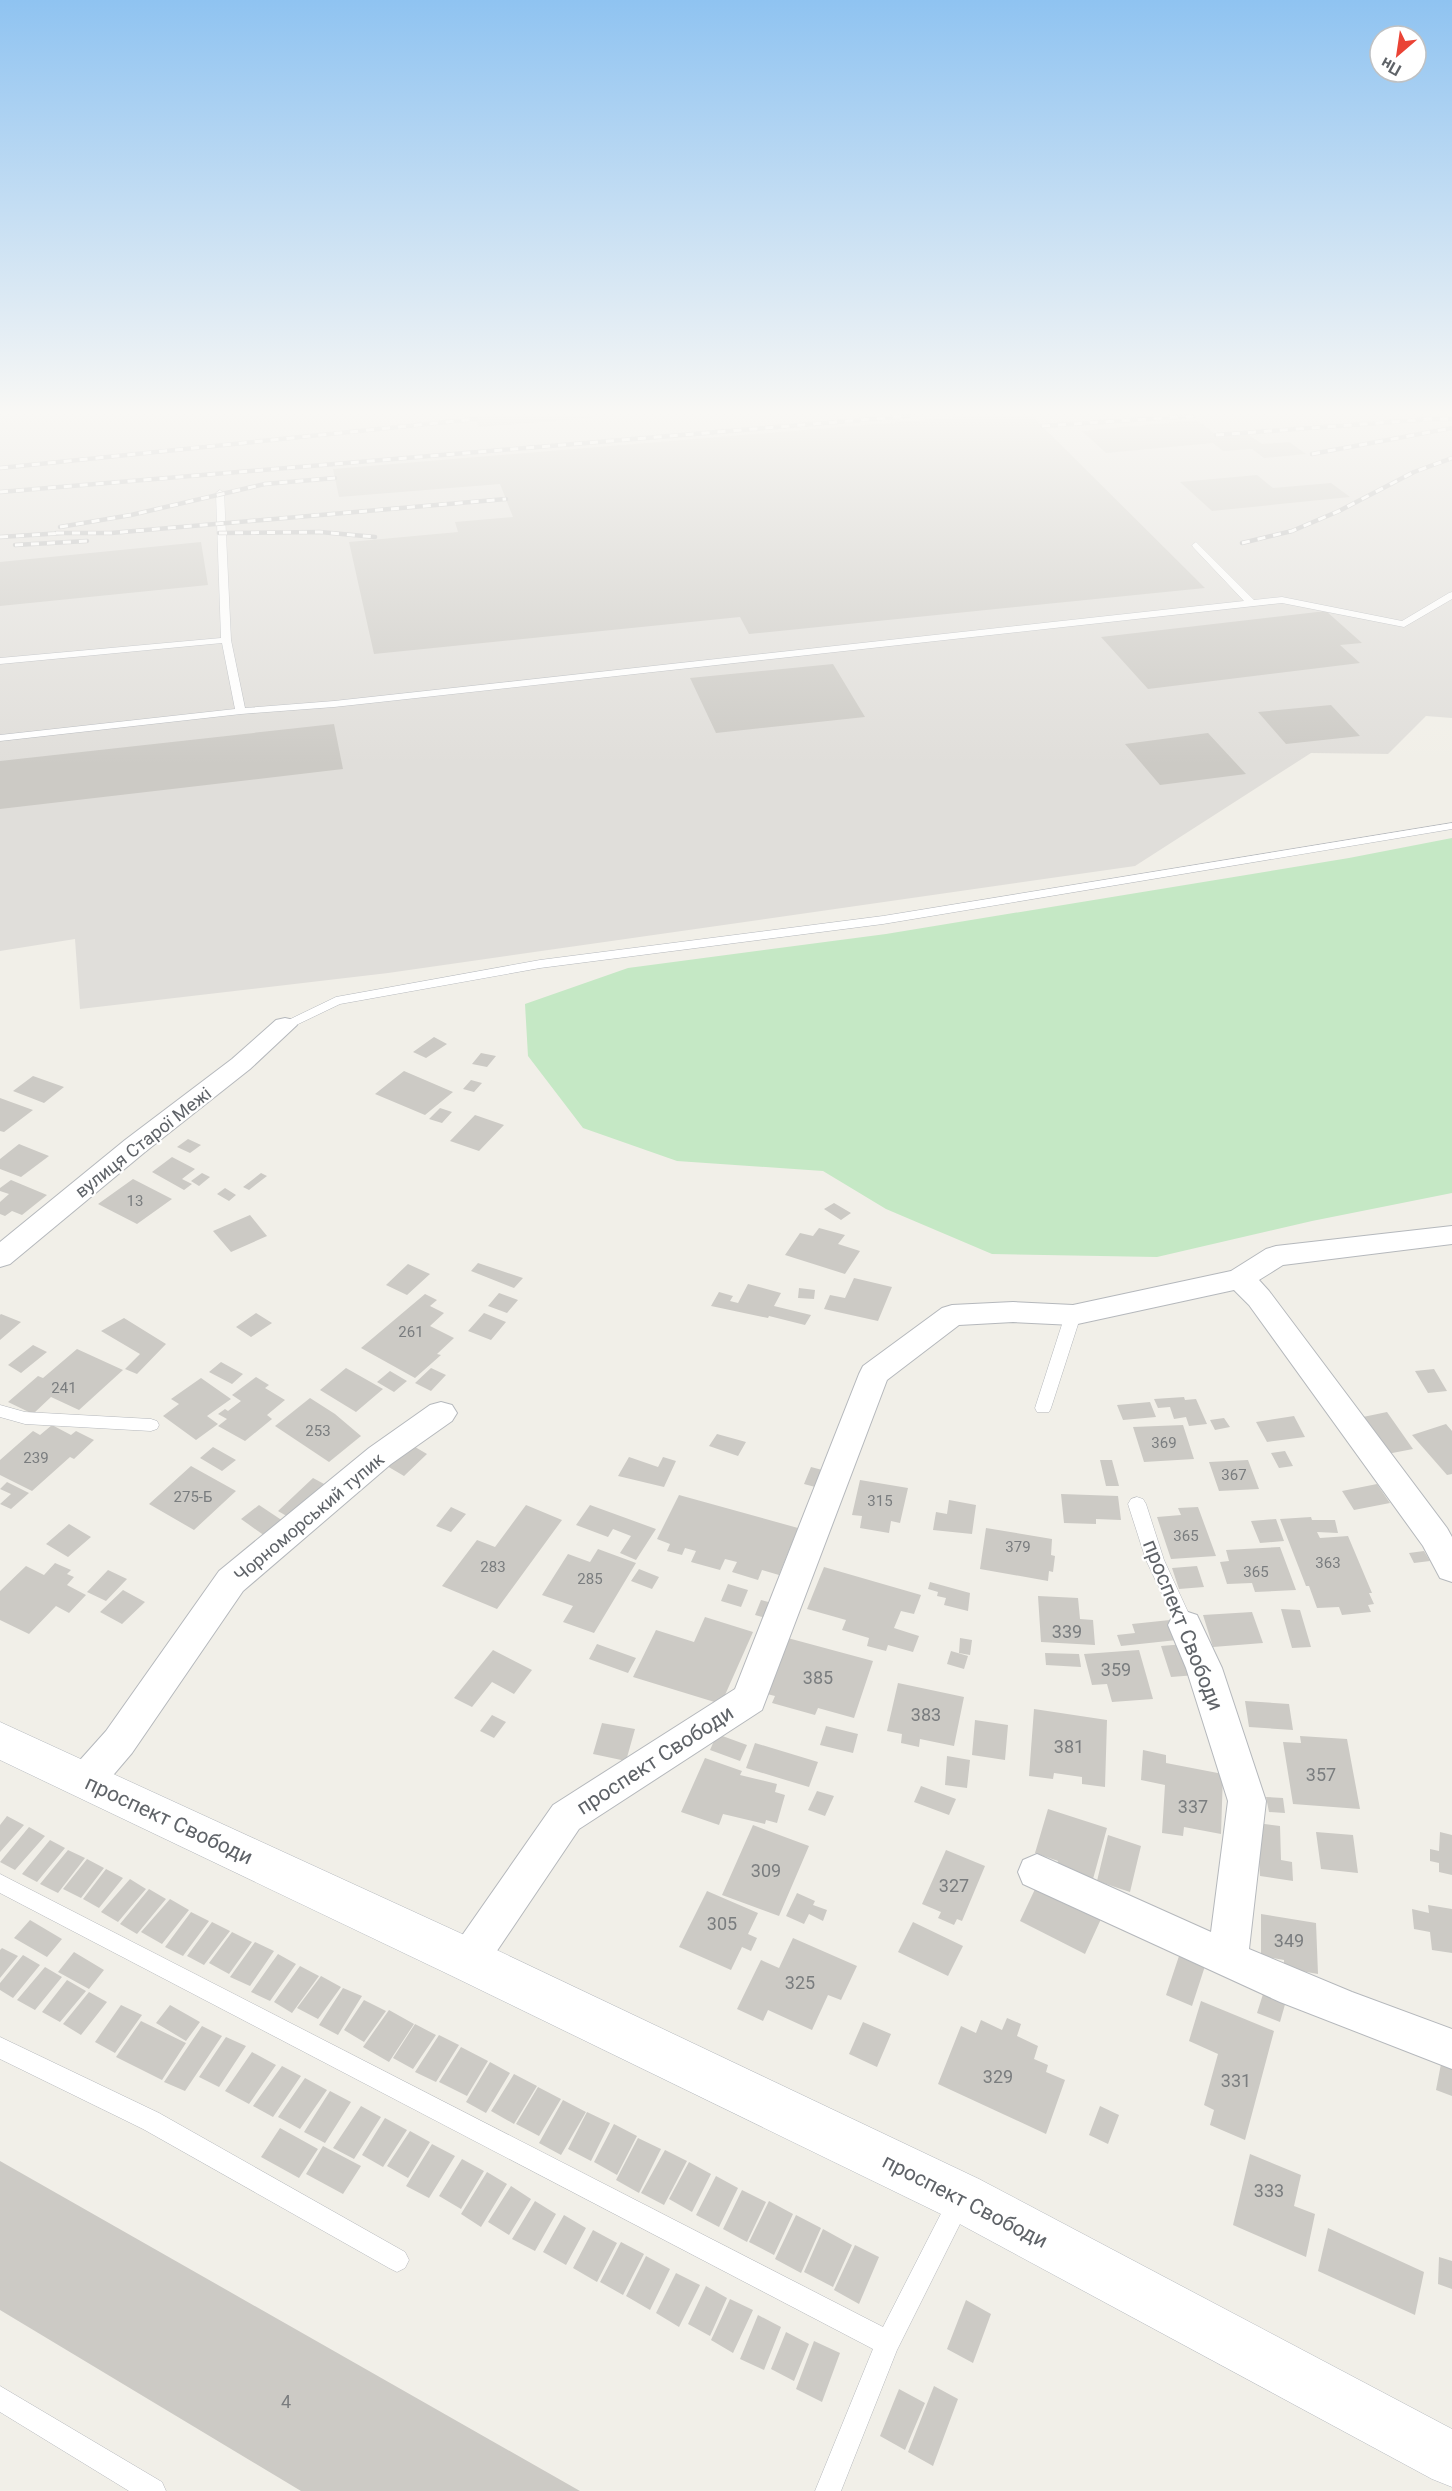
<svg xmlns="http://www.w3.org/2000/svg" width="1452" height="2491" font-family="Roboto,sans-serif">
  <rect width="100%" height="100%" fill="#f1efe8"/>
  <path fill="#e0deda" d="M0,416H1452V718L1426,716L1388,754L1311,753L1135,866L388,973L80,1009L75,939L0,951Z"/>
  <path fill="#c5e8c5" d="M1452,838V1193L1312,1221L1157,1257L992,1254L886,1209L823,1171L677,1161L583,1128L528,1056L525,1004L628,968L886,934L1349,858Z"/>
  <path fill="#cccac5" d="M474,416H589L590,418L479,427Z
    M973,416H1032L1205,588L749,634L740,617L374,654L349,542L458,532L455,522L513,517L500,484L339,497L333,469Z
    M1197,420L1219,437L1249,435L1262,444L1289,442L1306,454L1264,458L1252,449L1223,451L1213,443L1106,453L1082,431Z
    M1257,475L1273,488L1331,483L1350,497L1212,511L1180,482Z
    M201,542L208,585L0,606V562Z
    M1326,611L1362,643L1340,645L1360,663L1148,689L1101,637Z
    M833,664L865,717L716,733L690,678Z
    M1331,705L1360,736L1286,744L1258,712Z
    M334,724L343,769L0,809V761Z
    M1208,733L1246,774L1160,785L1125,744Z
    M434,1037L447,1044L426,1058L413,1052Z
    M481,1053L496,1056L487,1067L472,1064Z
    M404,1071L453,1092L425,1115L375,1094Z
    M33,1076L64,1087L44,1103L13,1091Z
    M471,1080L482,1083L474,1092L463,1089Z
    M0,1098L33,1110L4,1132L0,1131Z
    M440,1108L452,1112L442,1123L429,1119Z
    M475,1115L504,1125L479,1151L450,1141Z
    M188,1139L201,1145L190,1153L177,1147Z
    M19,1144L49,1156L21,1177L0,1169V1159Z
    M172,1157L195,1169L182,1179L192,1184L184,1190L152,1172Z
    M202,1173L210,1177L199,1186L191,1181Z
    M261,1173L267,1176L249,1190L243,1187Z
    M133,1179L172,1199L137,1224L98,1204Z
    M11,1180L47,1195L22,1215L12,1211L5,1216L0,1214V1202L9,1194L0,1191V1188Z
    M225,1188L236,1195L229,1201L217,1194Z
    M834,1203L851,1213L841,1220L824,1209Z
    M250,1215L267,1236L231,1252L213,1231Z
    M819,1228L845,1235L838,1244L860,1251L845,1274L785,1255L800,1233L813,1236Z
    M478,1263L523,1278L514,1288L471,1271Z
    M408,1264L430,1274L407,1295L386,1285Z
    M854,1278L892,1287L878,1321L824,1309L830,1295L845,1298Z
    M748,1284L781,1293L774,1306L811,1315L805,1325L769,1316L768,1318L711,1306L719,1292L733,1296L730,1301L738,1303Z
    M799,1288L815,1290L814,1299L798,1298Z
    M499,1293L518,1300L507,1313L488,1306Z
    M425,1294L437,1300L430,1306L444,1313L430,1326L454,1338L437,1354L441,1355L415,1378L361,1348Z
    M256,1313L272,1323L251,1337L236,1327Z
    M484,1313L506,1322L491,1340L468,1331Z
    M1,1314L21,1322L0,1340V1315Z
    M124,1318L166,1344L137,1374L125,1369L140,1354L101,1331Z
    M33,1345L47,1352L21,1373L8,1365Z
    M77,1349L123,1370L79,1410L51,1397L33,1414L8,1402L38,1376L43,1378Z
    M221,1362L243,1374L232,1384L209,1372Z
    M346,1368L383,1389L356,1412L320,1390Z
    M431,1368L446,1375L431,1391L415,1383Z
    M1434,1369L1447,1391L1428,1393L1415,1371Z
    M390,1371L407,1381L394,1392L377,1382Z
    M256,1377L269,1385L265,1388L285,1400L267,1415L272,1419L245,1441L218,1426L227,1419L218,1414L225,1409L228,1411L241,1401L232,1395Z
    M201,1378L231,1399L207,1416L218,1424L196,1440L163,1416L179,1404L171,1399Z
    M1184,1397L1185,1400L1196,1399L1207,1424L1189,1426L1186,1417L1174,1419L1170,1407L1158,1408L1154,1399Z
    M310,1398L335,1414L361,1436L329,1462L275,1426Z
    M1150,1402L1156,1417L1123,1420L1117,1405Z
    M1387,1412L1413,1449L1387,1454L1363,1417Z
    M1294,1416L1305,1437L1267,1442L1256,1422Z
    M1224,1418L1230,1427L1215,1430L1210,1420Z
    M1446,1424L1452,1431V1474L1447,1475L1412,1435Z
    M52,1425L71,1435L76,1431L94,1440L74,1459L70,1457L32,1491L0,1475V1460L33,1431L40,1435Z
    M1183,1425L1194,1459L1144,1462L1133,1427Z
    M717,1434L746,1442L738,1456L709,1446Z
    M410,1444L427,1454L404,1476L387,1466Z
    M213,1447L236,1460L222,1471L200,1458Z
    M1285,1451L1293,1466L1279,1468L1271,1453Z
    M629,1457L658,1467L663,1457L676,1461L664,1487L618,1476Z
    M1100,1460H1112L1119,1486H1106Z
    M1248,1460L1259,1489L1219,1491L1209,1462Z
    M191,1466L236,1491L194,1530L149,1504Z
    M811,1467L826,1471L819,1488L804,1484Z
    M313,1478L326,1485L290,1518L278,1511Z
    M860,1480L908,1488L900,1523L891,1521L889,1533L860,1528L862,1516L852,1515Z
    M7,1482L29,1493L11,1509L0,1504L11,1494L0,1489Z
    M1377,1484L1390,1503L1354,1510L1342,1491Z
    M1061,1494L1118,1496L1121,1520L1096,1519V1524L1064,1523Z
    M679,1495L798,1528L779,1575L762,1570L758,1580L732,1572L737,1562L725,1559L720,1570L691,1562L696,1551L685,1548L682,1555L667,1551L670,1544L657,1539Z
    M949,1500L976,1505L972,1534L933,1530L936,1512L947,1514Z
    M259,1505L283,1521L265,1536L241,1519Z
    M526,1505L562,1520L497,1609L442,1586L477,1540L495,1547Z
    M590,1505L656,1529L636,1560L620,1553L631,1536L613,1529L608,1537L576,1525Z
    M451,1507L466,1514L451,1532L436,1526Z
    M1198,1507L1216,1556L1171,1559L1157,1517L1181,1515L1178,1508Z
    M1311,1517L1312,1520H1335L1338,1533L1317,1532L1320,1538L1348,1536L1372,1593H1369L1374,1604L1368,1605L1371,1612L1342,1615L1339,1607L1317,1608L1309,1586H1306L1280,1519Z
    M1276,1519L1284,1541L1260,1543L1251,1521Z
    M69,1524L91,1537L68,1557L46,1544Z
    M986,1528L1052,1539L1051,1555L1055,1556L1053,1572L1049,1571L1048,1581L980,1569Z
    M1280,1547L1296,1590L1255,1592L1252,1583L1227,1584L1220,1562L1229,1561L1226,1550Z
    M598,1549L636,1563L594,1633L563,1622L573,1606L542,1595L568,1554L590,1562Z
    M1424,1551L1430,1561L1414,1563L1409,1553Z
    M55,1563L71,1570L67,1574L74,1577L67,1585L86,1595L69,1613L56,1606L29,1634L0,1620V1591L26,1566L44,1575Z
    M1197,1566L1204,1587L1179,1589L1172,1568Z
    M824,1567L921,1595L914,1614L901,1611L894,1628L919,1636L913,1652L888,1645L886,1651L867,1646L869,1638L842,1630L846,1620L807,1609Z
    M639,1569L659,1577L652,1589L631,1581Z
    M108,1570L127,1579L106,1601L87,1592Z
    M930,1582L970,1593L968,1611L944,1605L946,1598L937,1596L938,1592L928,1589Z
    M728,1584L748,1590L741,1607L721,1601Z
    M123,1590L145,1602L122,1624L100,1612Z
    M1038,1596L1078,1598L1080,1619L1093,1620L1095,1645L1041,1642Z
    M761,1600L772,1603L766,1618L755,1615Z
    M1281,1609L1300,1610L1311,1647L1292,1648Z
    M1252,1612L1263,1643L1213,1647L1203,1615Z
    M705,1617L753,1632L721,1704L633,1677L656,1630L694,1642Z
    M1170,1620L1177,1640L1121,1646L1117,1635L1135,1633L1132,1624Z
    M784,1637L873,1661L854,1718L818,1708L815,1715L772,1703L775,1696L763,1693Z
    M960,1638L972,1640L970,1655L959,1653Z
    M597,1644L636,1658L628,1673L589,1659Z
    M1185,1644L1196,1675L1171,1677L1161,1646Z
    M493,1650L532,1670L514,1694L492,1682L472,1707L454,1698Z
    M1139,1650L1153,1699L1112,1702L1107,1684L1092,1685L1084,1654Z
    M951,1651L968,1656L964,1669L947,1664Z
    M1045,1653L1079,1654L1081,1667L1046,1665Z
    M898,1683L964,1697L954,1746L920,1739L919,1747L901,1743L902,1734L887,1731Z
    M1245,1701L1289,1704L1293,1730L1249,1727Z
    M1034,1709L1107,1720L1105,1787L1082,1784V1777L1054,1773L1053,1779L1029,1776Z
    M492,1715L506,1722L494,1738L480,1731Z
    M975,1720L1008,1725L1005,1760L972,1755Z
    M602,1723L635,1729L626,1761L593,1754Z
    M826,1726L858,1734L853,1753L820,1745Z
    M717,1734L747,1745L740,1761L710,1750Z
    M1300,1736L1347,1739L1360,1809L1293,1804L1283,1742L1301,1743Z
    M755,1743L818,1762L809,1787L746,1768Z
    M1143,1750L1166,1755V1763L1223,1774L1221,1834L1184,1827L1183,1836L1162,1833L1165,1785L1141,1780Z
    M947,1756L970,1760L967,1788L945,1785Z
    M705,1758L742,1771L740,1775L777,1784L775,1792L785,1795L777,1823L766,1820L765,1824L723,1814L719,1825L681,1812Z
    M921,1786L956,1799L949,1815L914,1802Z
    M817,1791L834,1796L825,1816L808,1810Z
    M1266,1797L1283,1798L1285,1813L1269,1812Z
    M1048,1809L1107,1828L1093,1879L1056,1867L1058,1861L1035,1853Z
    M7,1816L24,1825L0,1852V1825Z
    M1257,1823L1280,1826L1281,1860L1292,1862L1293,1881L1260,1876Z
    M753,1825L809,1846L779,1916L722,1895Z
    M29,1827L45,1836L15,1870L0,1862Z
    M1316,1832L1353,1835L1358,1873L1321,1869Z
    M1440,1832L1452,1835V1875L1439,1872V1863L1430,1861V1849L1439,1851Z
    M1108,1835L1141,1846L1130,1892L1097,1881Z
    M50,1840L65,1848L37,1882L22,1874Z
    M68,1850L85,1858L58,1893L40,1884Z
    M946,1850L985,1866L962,1921L957,1919L954,1925L938,1918L941,1912L922,1904Z
    M87,1859L104,1868L81,1898L63,1889Z
    M106,1869L123,1878L99,1908L83,1899Z
    M130,1879L146,1889L118,1922L101,1912Z
    M1036,1887L1101,1919L1085,1954L1020,1921Z
    M149,1889L166,1899L137,1934L120,1924Z
    M707,1891L758,1913L748,1934L757,1938L751,1951L742,1947L731,1970L679,1947Z
    M797,1893L815,1901L813,1905L827,1910L823,1921L809,1914L804,1924L786,1916Z
    M170,1899L189,1910L162,1944L141,1932Z
    M1428,1905L1452,1909V1953L1432,1950L1430,1932L1414,1929L1412,1909L1429,1913Z
    M191,1912L209,1921L183,1956L165,1947Z
    M1261,1914L1316,1923L1318,1974L1284,1968V1960L1261,1956Z
    M30,1920L62,1939L47,1957L14,1938Z
    M212,1922L230,1931L204,1965L187,1956Z
    M913,1922L963,1946L948,1976L898,1952Z
    M232,1932L252,1942L229,1974L209,1963Z
    M793,1938L857,1966L841,2000L828,1995L812,2030L768,2010L763,2021L737,2009L761,1960L779,1968Z
    M255,1942L274,1951L250,1986L230,1977Z
    M2,1948L18,1956L0,1978V1950Z
    M74,1952L104,1970L89,1989L58,1972Z
    M278,1954L296,1964L270,2001L251,1992Z
    M23,1955L40,1965L13,1998L0,1990V1983Z
    M1179,1956L1205,1966L1192,2006L1166,1995Z
    M300,1966L319,1976L292,2013L274,2002Z
    M45,1967L62,1977L35,2010L17,2000Z
    M321,1976L341,1987L318,2019L297,2008Z
    M67,1980L86,1991L60,2022L42,2012Z
    M343,1988L362,1996L338,2035L319,2025Z
    M1264,1991L1286,2001L1280,2022L1257,2013Z
    M89,1992L107,2002L81,2035L63,2024Z
    M364,2000L386,2011L364,2042L344,2030Z
    M1201,2001L1274,2031L1245,2140L1210,2125L1214,2110L1204,2105L1218,2054L1189,2041Z
    M121,2005L142,2015L115,2053L95,2042Z
    M170,2005L200,2022L186,2041L156,2023Z
    M389,2010L414,2024L389,2062L363,2047Z
    M1007,2018L1021,2024L1017,2036L1038,2046L1034,2059L1048,2065L1046,2072L1065,2080L1046,2134L938,2084L961,2026L976,2033L981,2020L1002,2030Z
    M141,2021L186,2043L162,2080L116,2057Z
    M863,2022L891,2034L877,2067L849,2054Z
    M415,2024L436,2035L413,2069L393,2058Z
    M202,2026L222,2036L185,2091L164,2082Z
    M439,2035L459,2045L436,2082L415,2072Z
    M226,2037L246,2046L219,2087L199,2077Z
    M461,2047L488,2061L467,2096L439,2082Z
    M252,2052L276,2065L249,2104L225,2091Z
    M490,2062L510,2073L486,2113L466,2102Z
    M1441,2064L1452,2069V2096L1436,2090Z
    M282,2066L301,2076L273,2117L253,2106Z
    M514,2074L537,2086L514,2124L491,2111Z
    M305,2078L327,2090L300,2129L278,2117Z
    M538,2087L561,2099L539,2136L516,2124Z
    M330,2091L351,2102L325,2143L304,2132Z
    M563,2100L586,2112L561,2155L539,2143Z
    M361,2106L381,2117L354,2159L333,2148Z
    M1100,2106L1119,2115L1108,2144L1089,2135Z
    M587,2112L610,2123L591,2161L568,2149Z
    M385,2118L407,2130L383,2167L362,2155Z
    M614,2124L637,2136L617,2175L594,2162Z
    M280,2128L318,2149L299,2178L261,2157Z
    M410,2131L430,2142L408,2178L387,2166Z
    M638,2138L661,2149L639,2193L616,2180Z
    M432,2144L455,2156L429,2198L406,2186Z
    M323,2146L361,2166L343,2194L306,2174Z
    M665,2150L687,2161L664,2205L641,2193Z
    M1250,2154L1301,2175L1294,2206L1315,2214L1306,2257L1233,2225Z
    M462,2159L484,2171L461,2209L439,2196Z
    M0,2161L580,2491H301L0,2310Z
    M689,2162L711,2174L692,2212L669,2199Z
    M487,2172L507,2184L481,2227L461,2214Z
    M716,2176L738,2188L719,2227L696,2215Z
    M511,2186L531,2199L509,2235L488,2222Z
    M742,2190L766,2202L747,2242L723,2229Z
    M535,2201L556,2214L535,2251L512,2239Z
    M769,2201L793,2214L774,2255L749,2242Z
    M564,2215L586,2228L566,2265L543,2252Z
    M796,2215L821,2228L801,2273L775,2259Z
    M1328,2228L1424,2272L1415,2315L1318,2271Z
    M823,2229L852,2245L833,2287L804,2272Z
    M593,2230L617,2243L597,2282L573,2268Z
    M621,2242L644,2254L623,2295L600,2282Z
    M855,2245L879,2257L859,2304L834,2290Z
    M646,2256L670,2269L650,2310L626,2296Z
    M1439,2257L1452,2261V2289L1438,2284Z
    M676,2273L700,2285L679,2327L656,2313Z
    M706,2286L727,2298L710,2336L688,2324Z
    M730,2299L753,2310L733,2353L711,2340Z
    M966,2300L991,2314L973,2363L947,2349Z
    M758,2315L781,2327L764,2370L740,2359Z
    M786,2332L809,2344L794,2381L771,2369Z
    M814,2341L840,2353L822,2402L796,2389Z
    M934,2386L958,2399L933,2466L908,2452Z
    M899,2389L925,2403L905,2450L880,2436Z"/>
  <g fill="none" stroke-linecap="round" stroke-linejoin="round">
    <defs>
      <path id="lane" d="M220,490L224,493L231,640L245,708L334,701L1244,601L1193,547L1192,545L1196,542L1254,600L1282,597L1402,621L1449,593L1452,592V599L1404,627L1282,603L334,707L241,714L0,741V735L235,709L222,643L0,664V658L221,638L216,493Z
        M1452,823V829L883,924L540,968L340,1004L290,1028H280L278,1025L336,997L540,960L883,916Z
        M1073,1310L1079,1311L1081,1315L1051,1408L1049,1412H1037L1035,1408L1065,1315L1067,1311Z
        M0,1405L25,1412L151,1419L157,1421L159,1425L157,1429L151,1431L25,1424L0,1417Z
        M1137,1497L1143,1499L1146,1504L1164,1560L1194,1625L1191,1630L1185,1632L1179,1630L1146,1560L1128,1504L1131,1499Z
        M0,1874L883,2327L951,2194L959,2190L967,2194L971,2202L897,2350L841,2491H815L873,2349L0,1893Z
        M0,2037L159,2113L405,2252L409,2260L405,2268L397,2272L389,2268L143,2129L0,2059Z
        M0,2386L162,2482L166,2491H129L0,2412Z"/>
      <path id="street" d="M285,1018L294,1020L297,1025L250,1069L145,1152L10,1264L0,1267V1242L125,1140L232,1059L276,1020Z
        M1452,1226V1244L1283,1265L1259,1280L1269,1291L1447,1528L1452,1537V1582L1440,1578L1423,1546L1249,1305L1234,1290L1073,1325L1013,1322L959,1325L887,1380L762,1710L579,1829L482,1973L468,1979L454,1973L448,1960L454,1947L553,1805L735,1689L859,1374L863,1366L942,1308L952,1305L1013,1302L1073,1305L1231,1271L1266,1249L1276,1246Z
        M441,1402L452,1405L457,1413L452,1421L391,1464L243,1591L132,1753L98,1793L85,1797L72,1793L66,1781L72,1769L106,1731L219,1571L369,1448L430,1405Z
        M1185,1611L1197,1615L1222,1668L1266,1801L1249,1949L1352,1992L1452,2029V2069L1280,2002L1023,1884L1018,1872L1023,1860L1037,1854L1211,1932L1228,1801L1186,1668L1168,1625L1173,1615Z"/>
      <path id="secondary" d="M0,1722L484,1944L979,2179L1452,2429V2487L1432,2479L943,2215L452,1976L0,1760Z"/>
    </defs>
    <use href="#lane" stroke="#b5b8bc" stroke-width="1"/>
    <use href="#street" stroke="#b5b8bc" stroke-width="2"/>
    <use href="#secondary" stroke="#b6babf" stroke-width="1"/>
    <use href="#lane" fill="#fff" fill-rule="evenodd"/>
    <use href="#street" fill="#fff" fill-rule="evenodd"/>
    <use href="#secondary" fill="#fff" fill-rule="evenodd"/>
    <defs>
      <path id="rail" d="M1424,419H1452
        M1042,426L1193,416
        M1216,435L1432,419
        M1312,454L1452,428
        M0,468L476,419
        M0,492L909,416
        M60,527L131,515L265,484L335,478
        M56,533H111L506,499
        M219,533L320,532L375,537
        M0,537L63,533
        M1242,543L1292,531L1339,511L1414,472L1452,458
        M15,545L87,541"/>
    </defs>
    <use href="#rail" stroke="#b6b7b8" stroke-width="4.5"/>
    <use href="#rail" stroke="#fff" stroke-width="3" stroke-dasharray="8" stroke-linecap="butt"/>
  </g>
  <linearGradient id="sky" x2="0" y2="1"><stop stop-color="#8fc3f1"/><stop offset="0.54" stop-color="#f9f8f5"/><stop offset="1" stop-color="#f9f8f5" stop-opacity="0"/></linearGradient>
  <rect width="1452" height="765" fill="url(#sky)"/>
  <g text-anchor="middle" dominant-baseline="central" stroke-width="4.5" stroke-linejoin="round" paint-order="stroke">
    <g font-size="15" fill="#7a7d7f">
      <text x="135" y="1201">13</text>
      <text x="411" y="1332">261</text>
      <text x="64" y="1388">241</text>
      <text x="318" y="1431">253</text>
      <text x="1164" y="1443">369</text>
      <text x="36" y="1458">239</text>
      <text x="1234" y="1475">367</text>
      <text x="193" y="1497">275-Б</text>
      <text x="880" y="1501">315</text>
      <text x="1186" y="1536">365</text>
      <text x="1018" y="1547">379</text>
      <text x="1328" y="1563">363</text>
      <text x="493" y="1567">283</text>
      <text x="1256" y="1572">365</text>
      <text x="590" y="1579">285</text>
    </g>
    <g font-size="18" fill="#5f6368" stroke="#fff">
      <text transform="translate(143 1142) rotate(-38)">вулиця Старої Межі</text>
      <text transform="translate(309 1517) rotate(-40)">Чорноморський тупик</text>
    </g>
    <g font-size="18" fill="#7a7d7f">
      <text x="1067" y="1631">339</text>
      <text x="1116" y="1669">359</text>
      <text x="818" y="1677">385</text>
      <text x="926" y="1714">383</text>
      <text x="1069" y="1746">381</text>
      <text x="1321" y="1774">357</text>
      <text x="1193" y="1806">337</text>
      <text x="766" y="1870">309</text>
      <text x="954" y="1885">327</text>
      <text x="722" y="1923">305</text>
      <text x="1289" y="1940">349</text>
      <text x="800" y="1982">325</text>
      <text x="998" y="2076">329</text>
      <text x="1236" y="2080">331</text>
      <text x="1269" y="2190">333</text>
      <text x="286" y="2401">4</text>
    </g>
    <g font-size="21" fill="#5f6368" stroke="#fff">
      <text transform="translate(1183 1625) rotate(68)">проспект Свободи</text>
      <text transform="translate(655 1760) rotate(-33)">проспект Свободи</text>
      <text transform="translate(169 1820) rotate(25)">проспект Свободи</text>
      <text transform="translate(965 2201) rotate(27)">проспект Свободи</text>
    </g>
  </g>
  <g transform="translate(1398 54) rotate(209)"><circle r="28" fill="#ffffff" stroke="#bfc1c3" stroke-width="1.5"/>
  <path d="M0-4.5L10 22L0 15L-10 22Z" fill="#ea4335"/>
  <text y="-9" font-size="16" font-weight="bold" text-anchor="middle" fill="#5f6368">Пн</text>
  </g>
</svg>
